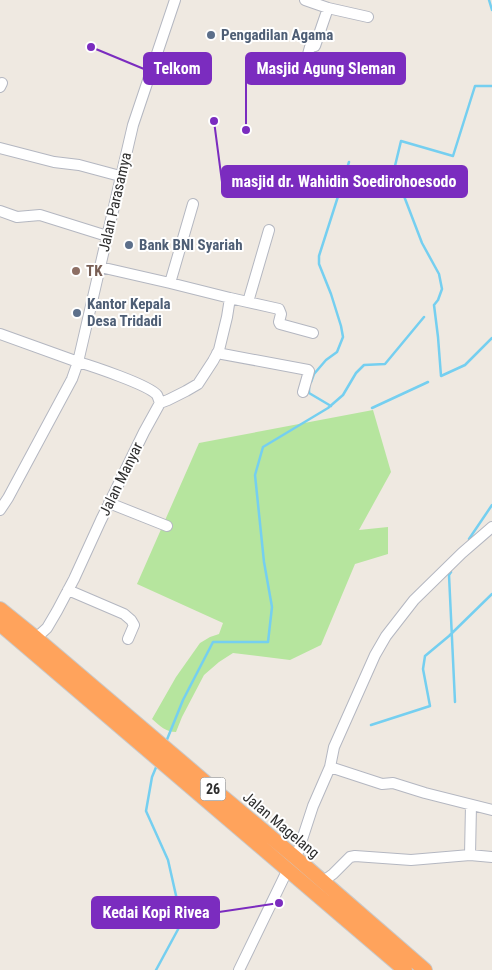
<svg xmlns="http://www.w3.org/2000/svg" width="492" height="970" font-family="'Roboto Condensed',sans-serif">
  <rect width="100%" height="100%" fill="#efe9e1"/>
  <path fill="#b6e59e" d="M373,410L391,472L359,530L388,527V554L355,564L321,645L290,660L233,653L219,662L204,675L182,717L176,732C166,732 160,726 152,719L176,677L200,643L210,637L219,634L223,623L137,584L199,443Z"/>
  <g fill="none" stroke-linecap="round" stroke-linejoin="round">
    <path stroke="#75cff0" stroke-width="2.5" d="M489,0L492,10
      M492,86H475L453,156L401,141L394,170L422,243L439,274L442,289L438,300L434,305L438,337L441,376L465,365L492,338
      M311,382L314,374L326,360L337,352L343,337L341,326L331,294L319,264V256L349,162
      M309,387V393L331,406
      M372,408L428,382
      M469,539L492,505
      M451,572L449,575L455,702
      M371,725L430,706L423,669L425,656L449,636L492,594
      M166,742L183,700L213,642H268L272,607L264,562L255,475L263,447L328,408L343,395L356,373L364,365L385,364L424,317
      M156,970L182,922L168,860L146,811L152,777L157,765"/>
    <defs>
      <path id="minor" d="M305,0L328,8L368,17
        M301,79L310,47L315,46L328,8
        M0,87L2,83
        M0,148L54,162L79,165L120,176
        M0,211L17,217L40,215L107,236
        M100,267L170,283L193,204
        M230,298L279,309L281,314L279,322L280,324L313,333
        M248,302L269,230
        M0,334L78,362C92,366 149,385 157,395C158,397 159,400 160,403L144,432L101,520L74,579L57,611L47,628L36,638
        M217,353L308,370L309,371L303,392
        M160,403L168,400L186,391L198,384L213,361L219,350L227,317L230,298L170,283
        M109,503L167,526
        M0,510L8,498L72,379L78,362L100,267L133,125L175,0
        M68,590L124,614L131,620L134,625L128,639
        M330,767L382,784L393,783L425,793L492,810
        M470,855L471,805
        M296,858L313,806L330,767L334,747L375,655L386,636L414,600L462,553L492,527
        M322,882L333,874L350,857L355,856L411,860L470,855L492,857
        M239,970L288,869"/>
      <path id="highway" d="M0,609L36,638L211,787L296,858L425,970
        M0,624L405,970"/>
    </defs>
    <use href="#minor" stroke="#b4b7c1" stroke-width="12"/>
    <use href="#highway" stroke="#c9c9c9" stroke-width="16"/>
    <use href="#minor" stroke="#fff" stroke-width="10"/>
    <use href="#highway" stroke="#ffa35c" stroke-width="14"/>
  </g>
  <g fill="#5c6f8a" stroke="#fff" stroke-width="2">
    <circle cx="211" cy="35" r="5"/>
    <circle cx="129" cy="245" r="5"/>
    <circle cx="77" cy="313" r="5"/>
  </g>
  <circle fill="#8d6e63" stroke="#fff" stroke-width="2" cx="76" cy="271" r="5"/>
  <g text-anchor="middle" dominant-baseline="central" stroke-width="4" stroke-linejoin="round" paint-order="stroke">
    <rect fill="#fff" stroke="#6d6d6d" stroke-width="1" x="200.5" y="777.5" width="25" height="23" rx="4"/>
    <g font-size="14" font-weight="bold" fill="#2e2e2e">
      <text x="213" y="789">26</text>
    </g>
    <g font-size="15" font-weight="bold" fill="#4e5e75" stroke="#fff" text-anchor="start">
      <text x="221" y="35">Pengadilan Agama</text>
      <text x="139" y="245">Bank BNI Syariah</text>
      <text x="87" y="304">Kantor Kepala<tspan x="87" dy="17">Desa Tridadi</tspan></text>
    </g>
    <g font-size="15" fill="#2e2e2e" stroke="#fff">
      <text transform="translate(115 202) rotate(-77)">Jalan Parasamya</text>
      <text transform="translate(121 479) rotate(-64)">Jalan Manyar</text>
      <text transform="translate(281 825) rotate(40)">Jalan Magelang</text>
    </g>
    <g font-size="15" font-weight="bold" fill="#785e54" stroke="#fff" text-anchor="start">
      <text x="86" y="271">TK</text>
    </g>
  </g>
  <path fill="none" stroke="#7b2cbf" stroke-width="2" d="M91 47L144 69M246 130L246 69M214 121L222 182M279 903L219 912"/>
  <g fill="#7b2cbf" stroke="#fff" stroke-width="2">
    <circle cx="91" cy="47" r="5"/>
    <circle cx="246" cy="130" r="5"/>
    <circle cx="214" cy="121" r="5"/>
    <circle cx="279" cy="903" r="5"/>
  </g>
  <g fill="#7b2cbf" stroke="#7b2cbf" stroke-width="2">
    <rect x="144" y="53" width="67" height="31" rx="5"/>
    <rect x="246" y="53" width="159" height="31" rx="5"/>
    <rect x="222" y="166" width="245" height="31" rx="5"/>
    <rect x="92" y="897" width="127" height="31" rx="5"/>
  </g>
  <g font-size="16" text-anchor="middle" font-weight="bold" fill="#fff">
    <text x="177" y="74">Telkom</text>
    <text x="326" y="74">Masjid Agung Sleman</text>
    <text x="344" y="187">masjid dr. Wahidin Soedirohoesodo</text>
    <text x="156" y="918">Kedai Kopi Rivea</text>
  </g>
</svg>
